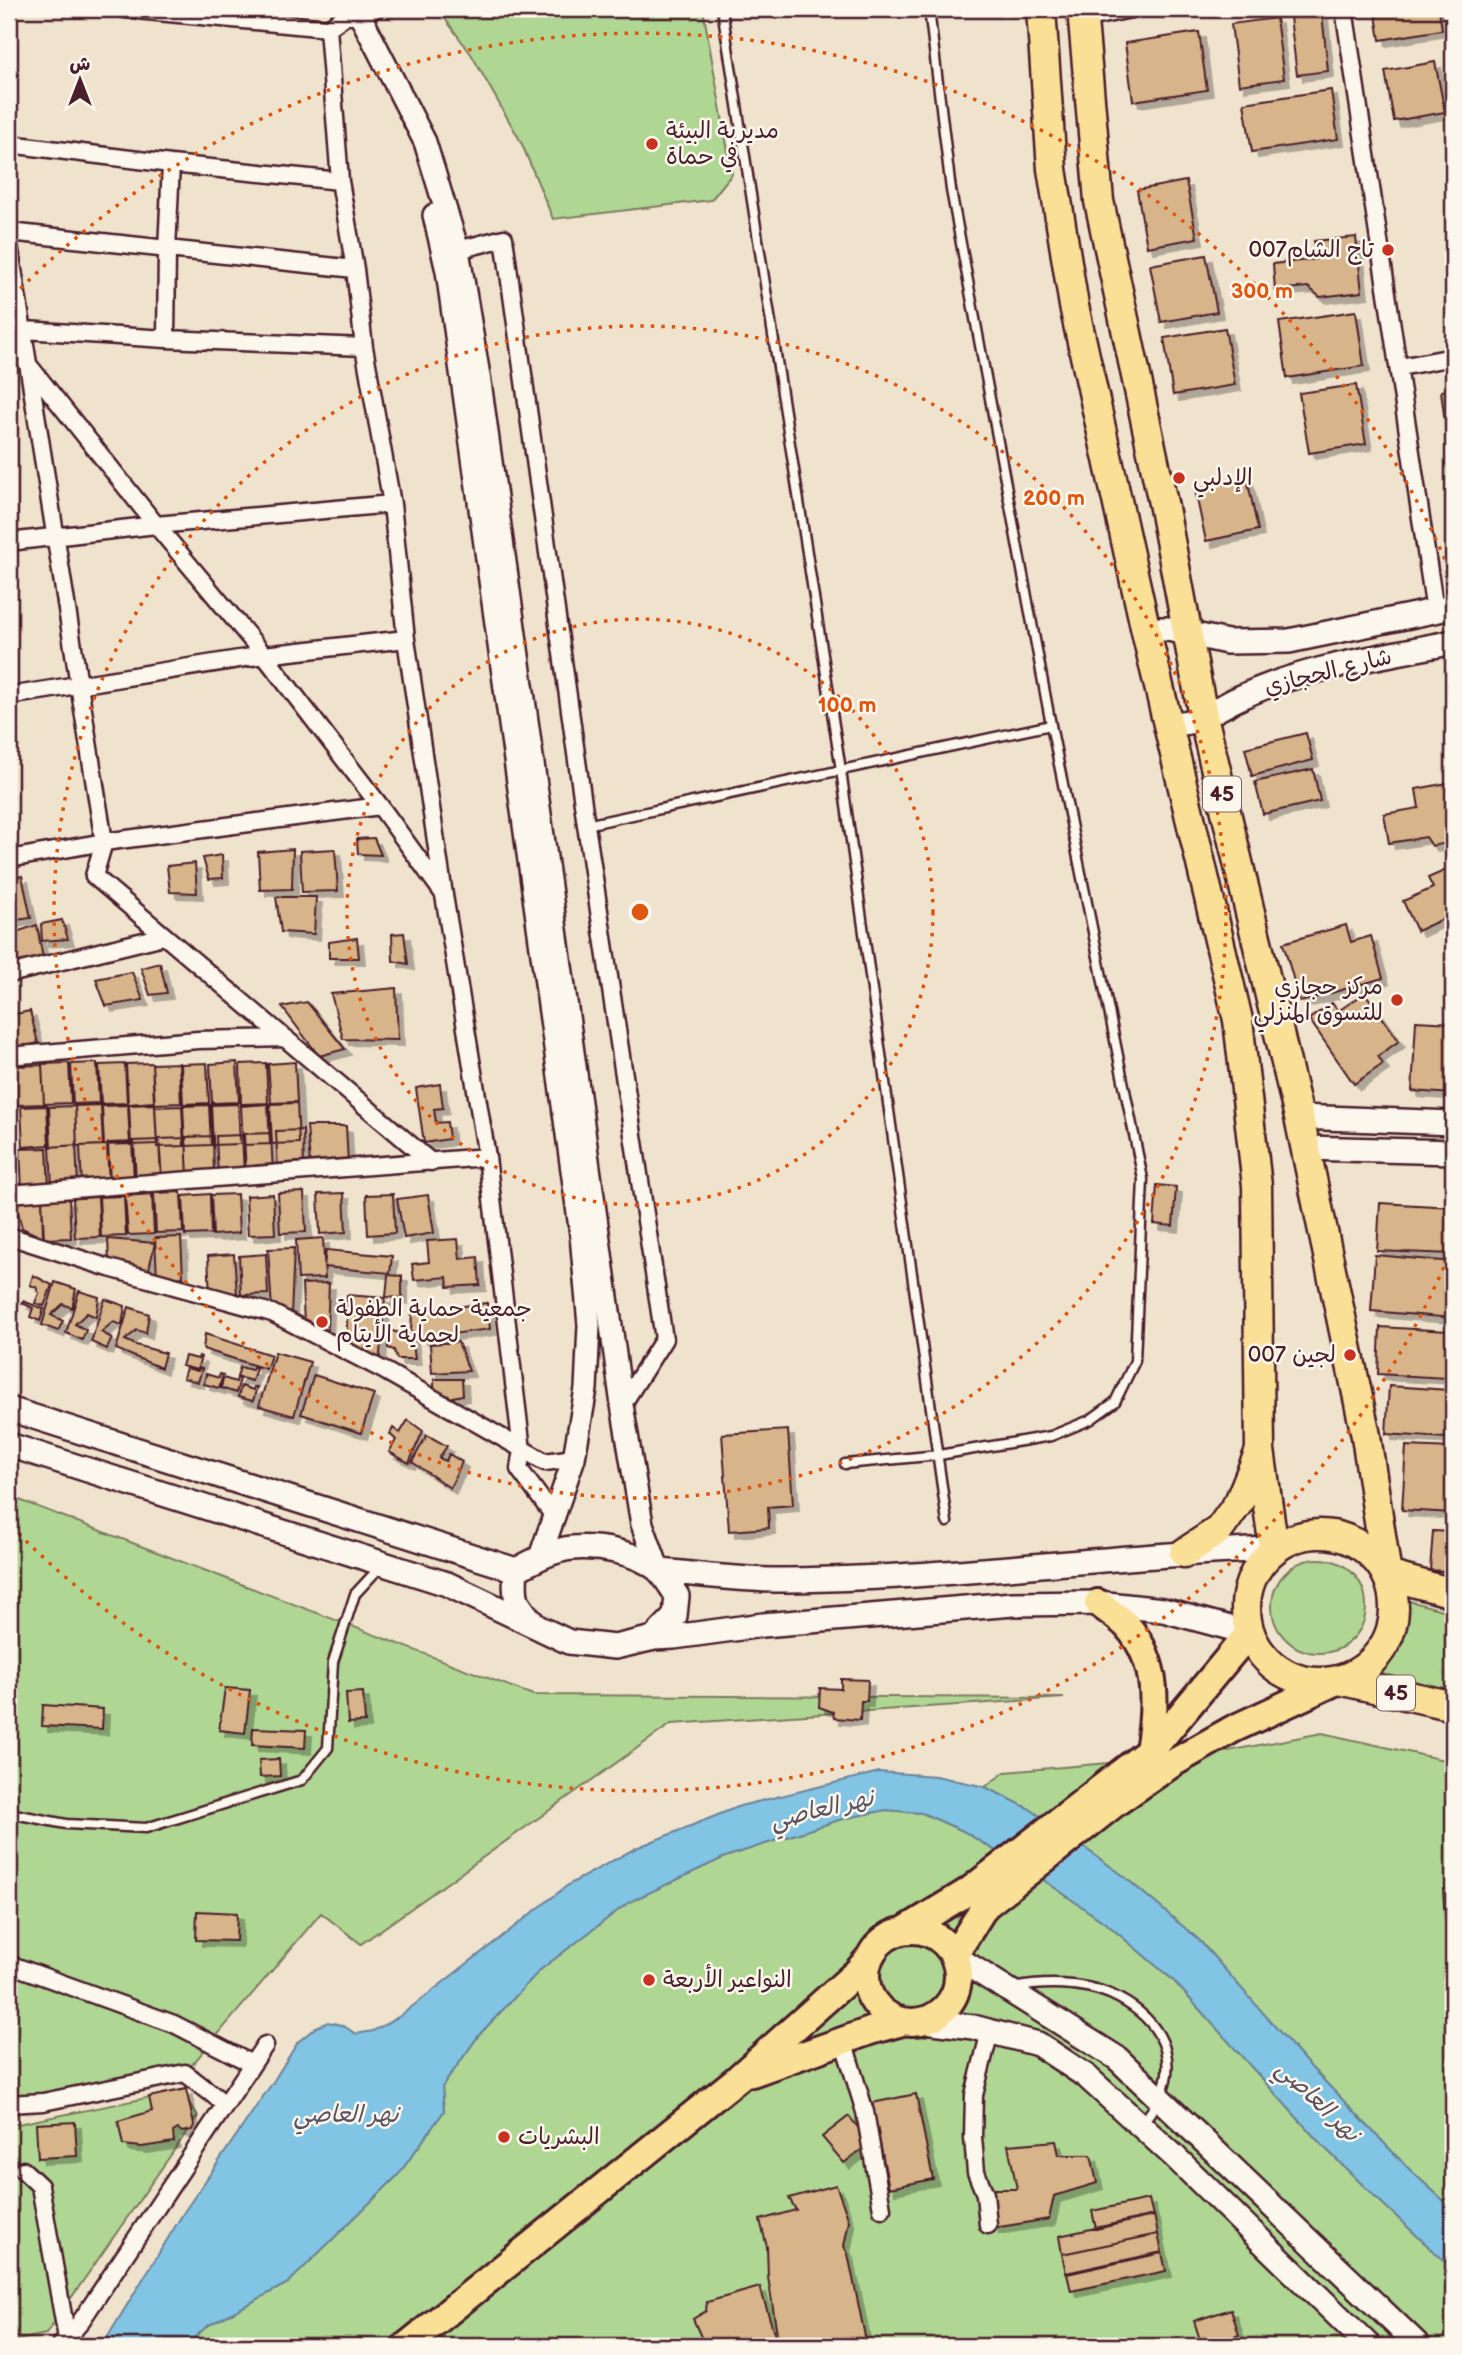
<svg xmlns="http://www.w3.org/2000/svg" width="1462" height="2355" font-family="'Balsamiq Sans','Playpen Sans Arabic',sans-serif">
  <defs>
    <filter id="shadow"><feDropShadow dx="6" dy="6" stdDeviation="0" flood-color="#0004"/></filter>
  </defs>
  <rect width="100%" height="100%" fill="#f0e3ce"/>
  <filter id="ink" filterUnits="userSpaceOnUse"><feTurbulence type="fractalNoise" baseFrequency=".0143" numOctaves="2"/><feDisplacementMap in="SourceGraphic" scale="14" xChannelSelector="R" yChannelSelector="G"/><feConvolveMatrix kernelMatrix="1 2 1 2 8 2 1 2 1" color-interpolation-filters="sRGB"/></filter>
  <g filter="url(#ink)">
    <path fill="#afd793" stroke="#7c7b5f" stroke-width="2" d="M438,9H703L732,174L711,200L553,219L521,142L471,54Z
      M9,1496L533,1695L1064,1698L671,1724L361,1944L321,1913L185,2073L9,2101Z
      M1272 1606a47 47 0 1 1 94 0a47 47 0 1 1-94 0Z
      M1402,1599L1453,1613V1691L1368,1672C1389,1648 1401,1633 1402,1599Z
      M1322,1733L1453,1762V2209L1412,2172L1306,2062L1199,1940L1121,1874L1030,1809L985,1787L1005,1772L1212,1754Z
      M886,1810L922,1813L963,1831L1048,1883L1108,1925L1173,1980L1320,2143L1370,2192L1453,2269V2346H185L207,2326L288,2283L398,2175L444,2111L442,2087L479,2035L540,1970L629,1902L725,1857L842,1819Z
      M181,2091L198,2116L46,2334L9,2342V2123L18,2124Z"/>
    <path fill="#82c4e3" stroke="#6c8299" stroke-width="2" d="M879,1772L936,1776L985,1787L1030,1809L1121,1874L1199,1940L1306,2062L1412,2172L1453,2209V2269L1370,2192L1320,2143L1173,1980L1108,1925L1048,1883L963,1831L922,1813L886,1810L842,1819L725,1857L629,1902L540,1970L479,2035L442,2087L444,2111L398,2175L288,2283L207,2326L185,2346H102L184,2212L273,2082L298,2042L316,2027L328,2022L342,2025L356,2034L373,2031L400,2016L568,1885L636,1848L740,1806Z"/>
    <path fill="#d7b489" stroke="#4a1f2b" stroke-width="2" filter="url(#shadow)" d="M1375,9H1439L1442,30L1380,40Z
      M1322,13L1328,71L1297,75L1290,17Z
      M1276,18L1284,79L1239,85L1231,24Z
      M1199,32L1207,90L1133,101L1125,43Z
      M1435,62L1445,112L1394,121L1385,71Z
      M1331,90L1338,139L1252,152L1244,103Z
      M1186,181L1197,238L1147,247L1137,190Z
      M1356,237L1362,292L1320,297L1308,287L1275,290L1273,264L1316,259L1314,241Z
      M1206,255L1217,312L1161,322L1150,265Z
      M1356,311L1364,366L1287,378L1279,322Z
      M1225,328L1235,385L1173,395L1164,338Z
      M1356,385L1366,444L1309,453L1299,393Z
      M1453,389V452L1449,453L1441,391Z
      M1247,478L1258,530L1206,541L1195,490Z
      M1306,733L1313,760L1252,776L1245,748Z
      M1313,769L1320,801L1263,814L1255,782Z
      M1453,782V842L1432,846L1426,837L1389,843L1384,814L1419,808L1416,789Z
      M374,838L381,855L358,854L357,839Z
      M293,849L292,889L260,890L258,852Z
      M335,849L338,891L302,892L300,851Z
      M222,855L223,878L209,879L203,858Z
      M195,863L197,893L170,892L167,866Z
      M1453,867V921L1450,922L1445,918L1417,931L1403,901L1433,888L1428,878Z
      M22,876L31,918L9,921V879Z
      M276,897H316L314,934L281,932Z
      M62,920L68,939L42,941L41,924Z
      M37,925L43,959L12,966L13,933Z
      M1346,925L1351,942L1371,936L1383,978L1300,1002L1283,943Z
      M404,933L408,964L393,961L392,934Z
      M357,938L359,958H329V942Z
      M160,963L167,993L150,995L141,968Z
      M132,972L143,1000L106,1006L96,979Z
      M396,988L398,1040L343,1039L331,994Z
      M1365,993L1399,1041L1378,1056L1383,1064L1354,1084L1309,1019L1332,1003L1338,1011Z
      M307,1002L345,1049L319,1056L282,1007Z
      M30,1011L38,1043L18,1048L10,1015Z
      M1416,1021L1453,1023V1094L1412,1091Z
      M237,1062L239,1102L212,1103L210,1064Z
      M295,1062L297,1102L271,1103L268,1064Z
      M69,1063L71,1103L44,1104L42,1064Z
      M97,1063L99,1103L73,1104L71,1064Z
      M152,1063L154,1102L128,1104L126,1064Z
      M179,1063L181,1103L155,1104L152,1064Z
      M207,1063L209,1103L183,1104L181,1064Z
      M266,1063L268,1103L241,1104L240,1064Z
      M125,1064L127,1103L101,1104L99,1065Z
      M42,1065L44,1104L17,1105L15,1066Z
      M440,1084L443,1108L434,1109L436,1123L447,1122L449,1139L424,1143L416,1088Z
      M297,1103L299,1143L272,1144L270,1104Z
      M155,1104L157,1144L130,1145L128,1105Z
      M238,1104L240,1144L213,1145L211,1105Z
      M268,1104L270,1144L243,1145L241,1106Z
      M101,1105L103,1145L77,1146L75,1106Z
      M129,1105L131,1144L104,1145L102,1106Z
      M209,1105L211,1145L185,1146L183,1106Z
      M47,1106L49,1145L23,1147L21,1107Z
      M75,1106L77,1145L51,1147L49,1107Z
      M182,1106L184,1146L157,1147L155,1107Z
      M307,1126H346L348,1163L310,1165Z
      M303,1130L304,1170L278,1171L276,1131Z
      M271,1133L273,1173L246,1174L244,1134Z
      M242,1135L244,1174L218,1176L216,1136Z
      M213,1136L214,1175L188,1176L186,1137Z
      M186,1138L188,1177L162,1179L159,1139Z
      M159,1140L161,1179L134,1181L132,1141Z
      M134,1142L136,1182L110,1183L108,1143Z
      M76,1145L78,1185L52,1186L50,1147Z
      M107,1145L109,1185L82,1186L80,1146Z
      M47,1148L49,1188L22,1189L20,1149Z
      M1157,1185L1176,1187L1173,1226L1154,1224Z
      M181,1192L183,1232L156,1233L154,1193Z
      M304,1192L306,1232L280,1233L278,1193Z
      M344,1193L346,1232L320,1234L318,1194Z
      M152,1194L154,1234L128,1235L125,1196Z
      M210,1194L211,1234L185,1235L183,1196Z
      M237,1194L239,1233L213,1235L211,1195Z
      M273,1194L275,1234L248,1235L246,1196Z
      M393,1194L395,1233L368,1235L366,1195Z
      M428,1195L434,1233L404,1238L397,1199Z
      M124,1196L126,1236L100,1237L98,1197Z
      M99,1197L101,1237L75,1238L73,1198Z
      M69,1198L71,1238L44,1239L42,1199Z
      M42,1199L43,1238L22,1228L15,1200Z
      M1380,1203L1453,1207V1254L1377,1251Z
      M181,1237L183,1277L157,1278L155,1238Z
      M323,1238L325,1278L298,1279L296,1240Z
      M108,1239L155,1243L148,1273L109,1264Z
      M458,1239L460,1259L478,1257L480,1285L448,1287L447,1277L414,1280L412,1264L429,1262L427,1241Z
      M294,1248L291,1315L272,1309L268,1249Z
      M326,1250L392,1256L390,1273L324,1267Z
      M234,1254L237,1294L210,1295L208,1256Z
      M266,1254L268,1294L241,1295L239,1256Z
      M1375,1255L1453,1262V1318L1371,1311Z
      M33,1275L52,1285L44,1306L35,1303L39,1293L36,1287L30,1285Z
      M388,1275L402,1276V1298L386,1297Z
      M55,1282L76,1289L72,1308L63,1304L51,1315L63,1321L58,1331L42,1325Z
      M329,1283L327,1336L304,1323L302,1284Z
      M79,1291L99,1297L96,1317L87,1313L75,1324L86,1330L82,1340L66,1333Z
      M347,1295L385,1298L379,1365L347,1348Z
      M105,1299L125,1306L122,1325L113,1322L101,1332L112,1338L107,1349L91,1342Z
      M23,1301L44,1309L40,1321L30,1317L33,1308L22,1303Z
      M487,1303L490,1329L422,1338L411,1331L412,1313Z
      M129,1307L149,1314L146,1333L137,1330L125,1340L136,1345L165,1353L161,1368L116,1349Z
      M1380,1327L1448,1331L1446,1378L1378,1374Z
      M388,1330L412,1336L415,1359H397L394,1350L388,1348Z
      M205,1334L271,1355L266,1369L203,1349Z
      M458,1342L469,1371L432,1373L430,1344Z
      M275,1352L310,1362L294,1416L259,1406Z
      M185,1356L198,1359L199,1356L201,1357L197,1370L182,1366Z
      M240,1367L252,1370L253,1367L256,1368L252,1381L237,1377Z
      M186,1368L198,1371L199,1368L202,1369L198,1382L183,1378Z
      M206,1374L219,1378L220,1374L223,1375L219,1388L204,1384Z
      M314,1375L374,1394L361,1433L301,1414Z
      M223,1378L236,1382L237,1378L240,1379L236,1393L221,1388Z
      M434,1379H462L463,1395L453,1397L447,1403L434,1398Z
      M241,1386L253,1390L254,1387H257L253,1401L238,1397Z
      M1389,1386L1449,1390L1446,1438L1386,1434Z
      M408,1420L423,1431L409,1463L389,1452L396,1440L390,1434L393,1428L400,1433Z
      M788,1430L793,1505L768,1507L769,1528L729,1531L722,1434Z
      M427,1435L447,1446L439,1458L446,1461L449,1454L462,1462L450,1488L412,1462Z
      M1406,1446L1453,1448V1513L1402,1510Z
      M1433,1531L1453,1532V1572L1430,1570Z
      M841,1679L868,1680L867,1701H861L860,1720L834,1718L833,1712L819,1707L820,1688L841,1689Z
      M225,1688L250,1690L245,1733L219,1730Z
      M363,1692L365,1722L348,1723L346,1693Z
      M43,1705L103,1709L102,1729L42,1726Z
      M253,1728L306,1730L305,1748L252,1745Z
      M279,1759L280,1776L260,1777L259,1760Z
      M1443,1889H1453V1936L1445,1920Z
      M197,1911L237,1913L236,1941L196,1940Z
      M186,2089L194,2125L192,2130L182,2132L178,2129L173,2132L174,2142L142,2147L123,2145L118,2121L152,2111L149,2097Z
      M916,2094L933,2179L889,2188L872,2103Z
      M849,2116L870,2143L844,2163L822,2137Z
      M75,2122L77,2156L38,2158L36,2124Z
      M1056,2141L1059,2155H1091L1097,2183L1054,2196L1049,2219L993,2228L987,2189H1017L1008,2145Z
      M836,2185L849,2221L844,2246L848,2254L867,2346H779L768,2277L767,2247L760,2220L796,2210L789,2198Z
      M1149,2199L1153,2216L1096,2229L1092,2211Z
      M1154,2215L1158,2234L1062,2254L1059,2236Z
      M1158,2234L1162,2252L1066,2273L1062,2254Z
      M1162,2253L1166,2271L1071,2291L1067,2274Z
      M760,2287L778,2346H705L693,2319L706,2311L707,2302Z
      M1231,2309L1239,2335L1202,2346L1194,2321Z
      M1185,2342L1186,2346H1165Z"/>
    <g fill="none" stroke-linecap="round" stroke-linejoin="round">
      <defs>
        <path id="service" d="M722,9L841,770L947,1522
          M365,18L384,9
          M586,825L1051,725L951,190L929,9
          M845,1464L939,1455L1051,1436L1090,1420L1115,1402L1135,1361L1143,1179L1051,725
          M9,1813L66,1824L146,1828L302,1780L328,1748L333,1662L355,1594L381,1566
          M1013,1988C1043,1982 1082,1982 1110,1994C1152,2013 1182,2050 1160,2097C1156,2106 1148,2115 1142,2124"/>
        <path id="minor" d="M125,9L328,28L347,15L363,18
          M1344,9L1435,611
          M1083,19L1131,9
          M328,28L340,181L355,269L364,347L392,504L406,639L444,895L487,1157L522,1450L519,1469L553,1515
          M9,144L171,164L340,181
          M9,232L355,269
          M9,244L104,842L94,876L431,1162
          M458,250L504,238L586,825L664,1339L622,1405
          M9,329L166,339L364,347
          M166,339L167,250L171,164
          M27,363L156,525L264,655L380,806L443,893
          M1400,367L1453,357
          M9,542L156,525L392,504
          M9,696L264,655L406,639
          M9,859L104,842L380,806
          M9,974L164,936
          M9,1056L198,1040L286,1038
          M9,1194L487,1157
          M9,1236L109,1268L272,1313L385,1371L545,1462L574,1458
          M9,1964L174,2024L252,2064
          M843,2040L865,2112L882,2209
          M9,2104L43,2102L185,2073L225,2104
          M23,2170L40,2186L67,2338
          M988,2225L985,2194L976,2172L973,2138L974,2095L990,2031
          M60,2346L79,2324L265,2045"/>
        <path id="tertiary" d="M357,9L425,142L458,250L480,382L622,1405L642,1524L659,1571
          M434,215L447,271L581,1235L589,1325L586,1389L574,1458L540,1557"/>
        <path id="secondary" d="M1147,636L1159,629H1168L1227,642L1289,641L1453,607
          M1168,723C1194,727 1214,710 1237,699C1303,667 1381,657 1453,642
          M1299,1117L1453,1123
          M1305,1148L1453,1152
          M9,1409L516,1570
          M9,1445L447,1584L569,1642L615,1647L654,1638L675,1616L677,1596C671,1587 665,1576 657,1569C635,1552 600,1546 572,1548C552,1550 533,1561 516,1570C513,1599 516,1604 536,1626
          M659,1571C696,1574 734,1579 771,1580C939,1580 1106,1555 1274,1549
          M654,1638L674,1637L763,1625L1013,1604L1098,1603L1163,1610L1249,1633
          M954,1956L1117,2058L1419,2346
          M925,2021L973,2027L1038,2044L1086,2076L1174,2156L1369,2346"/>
        <path id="primary" d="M1098,1603C1107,1610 1120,1618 1128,1627C1159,1663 1156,1707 1149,1751
          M866 1976a46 46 0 1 1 92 0a46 46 0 1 1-92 0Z
          M905,1930L969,1891L1154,1747L1249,1633
          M954,1956L985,1906L1118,1801L1173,1763L1233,1729L1339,1680
          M752,2073L873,2030L902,2022
          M406,2346L737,2079L857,1972L869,1958"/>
        <path id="trunk" d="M1041,9L1052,169L1074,306L1147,636L1238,1020L1257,1186L1260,1450L1274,1549
          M1082,9L1099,201L1164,508L1203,716L1299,1117L1366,1436L1387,1575L1453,1593
          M1246 1608a74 74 0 1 1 148 0a74 74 0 1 1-148 0Z
          M1184,1553L1219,1530L1239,1502L1259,1453
          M1339,1680L1453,1706"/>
      </defs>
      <use href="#service" stroke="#4a1f2b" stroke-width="13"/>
      <use href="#minor" stroke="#4a1f2b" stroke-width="21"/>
      <use href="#tertiary" stroke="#4a1f2b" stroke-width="26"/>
      <use href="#secondary" stroke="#4a1f2b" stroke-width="28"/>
      <use href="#primary" stroke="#4a1f2b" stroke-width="32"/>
      <use href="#trunk" stroke="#4a1f2b" stroke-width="33"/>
      <use href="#service" stroke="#fbf7ec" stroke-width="8"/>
      <use href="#minor" stroke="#fbf7ec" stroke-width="16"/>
      <use href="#tertiary" stroke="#fbf7ec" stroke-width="21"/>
      <use href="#secondary" stroke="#fbf7ec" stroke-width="23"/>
      <use href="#primary" stroke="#fadf96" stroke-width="26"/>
      <use href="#trunk" stroke="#fadf96" stroke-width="28"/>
    </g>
  </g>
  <g fill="none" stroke="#e0560e" stroke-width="3.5" stroke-dasharray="3.5 7">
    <circle cx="640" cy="912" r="293"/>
    <circle cx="640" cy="912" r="586"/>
    <path d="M1452 1248A879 879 0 0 1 13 1528M13 296A879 879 0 0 1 1452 576"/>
  </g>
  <g fill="#c8321e" stroke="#fbf7ec" stroke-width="2.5">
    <circle cx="652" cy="144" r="7"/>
    <circle cx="1388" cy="250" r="7"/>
    <circle cx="1179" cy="478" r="7"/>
    <circle cx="1397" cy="1000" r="7"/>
    <circle cx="322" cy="1322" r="7"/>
    <circle cx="1350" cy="1355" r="7"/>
    <circle cx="649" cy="1980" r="7"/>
    <circle cx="504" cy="2137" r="7"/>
  </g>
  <g text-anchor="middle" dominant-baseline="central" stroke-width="5" stroke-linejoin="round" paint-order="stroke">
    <g fill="#fbf7ec" stroke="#7f6065" stroke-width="2">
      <rect x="1203" y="776.5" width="38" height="35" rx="5"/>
      <rect x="1377" y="1675.5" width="38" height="35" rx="5"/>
    </g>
    <g font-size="21" font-weight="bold" fill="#4a1f2b">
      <text x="1222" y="794">45</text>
      <text x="1396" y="1693">45</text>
    </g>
    <g font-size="23" fill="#4a1f2b" stroke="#fbf7ec" text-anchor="start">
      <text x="666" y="131">مديرية البيئة<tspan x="666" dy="26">في حماة</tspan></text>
      <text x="1374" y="250" text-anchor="end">تاج الشام007</text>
      <text x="1193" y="478">الإدلبي</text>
      <text x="1383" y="987" text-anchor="end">مركز حجازي<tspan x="1383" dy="26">للتسوق المنزلي</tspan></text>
      <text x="336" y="1309">جمعية حماية الطفولة<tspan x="336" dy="26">لحماية الأيتام</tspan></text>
      <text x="1336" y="1355" text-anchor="end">لجين 007</text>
      <text x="663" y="1980">النواعير الأربعة</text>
      <text x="518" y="2137">البشريات</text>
    </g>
    <g font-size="23" fill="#4a1f2b" stroke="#fbf7ec">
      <text transform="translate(1328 672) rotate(-14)">شارع الحجازي</text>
    </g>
    <g font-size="24" font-style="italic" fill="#5b5162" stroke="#fbf7ec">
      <text transform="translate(822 1809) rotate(-13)">نهر العاصي</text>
      <text transform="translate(1318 2101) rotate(44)">نهر العاصي</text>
      <text x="346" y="2114">نهر العاصي</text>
    </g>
  </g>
  <circle cx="640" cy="912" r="10" fill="#e0560e" stroke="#fbf7ec" stroke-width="3.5"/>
  <g font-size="21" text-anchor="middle" font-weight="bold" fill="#e0560e" stroke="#fbf7ec" stroke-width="5" stroke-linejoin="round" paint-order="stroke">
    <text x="1262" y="298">300 m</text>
    <text x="1054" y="505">200 m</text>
    <text x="847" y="712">100 m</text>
  </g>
  <rect width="1462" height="2355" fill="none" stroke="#fbf7ec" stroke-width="35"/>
  <rect x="18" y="18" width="1427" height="2320" fill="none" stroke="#4a1f2b" stroke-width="2.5" filter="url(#ink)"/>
  <g transform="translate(80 80)" stroke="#fbf7ec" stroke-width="5" paint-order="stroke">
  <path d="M0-5L12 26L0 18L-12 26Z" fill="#4a1f2b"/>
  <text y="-10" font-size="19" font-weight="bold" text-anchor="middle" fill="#4a1f2b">ش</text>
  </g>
</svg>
